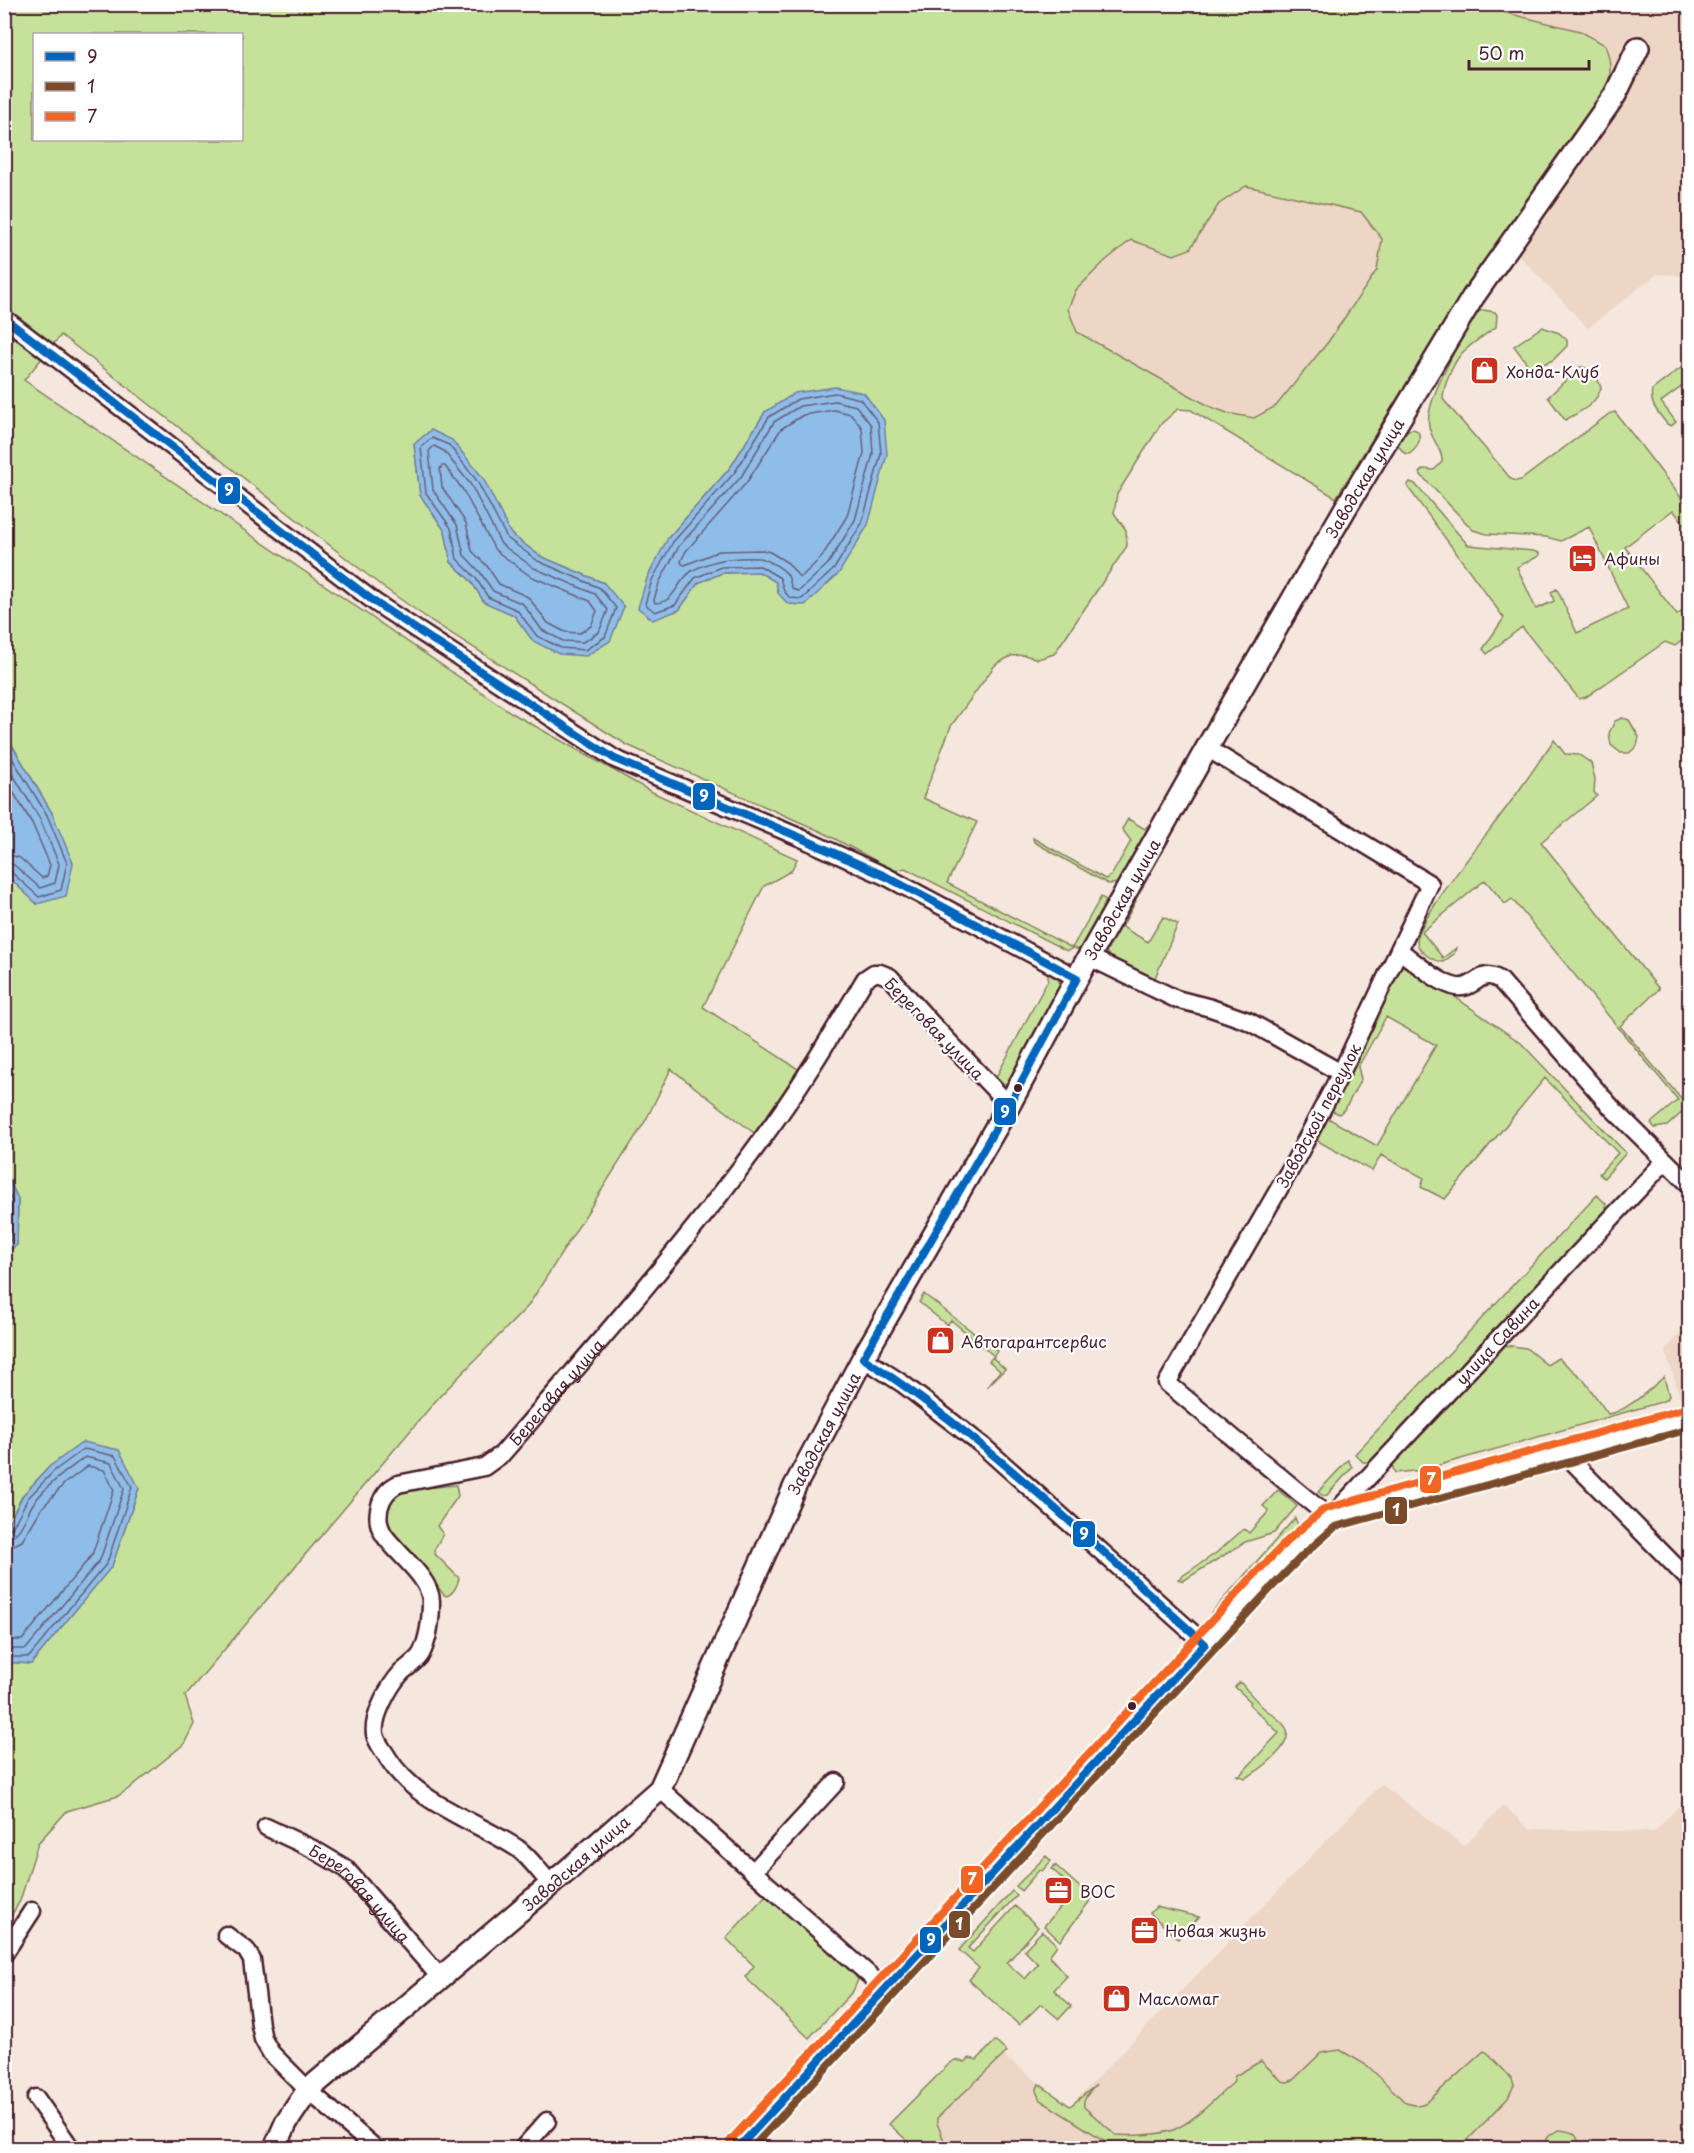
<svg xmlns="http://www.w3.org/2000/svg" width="1694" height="2153" font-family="'Playpen Sans',sans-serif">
  <rect width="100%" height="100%" fill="#f5e7dd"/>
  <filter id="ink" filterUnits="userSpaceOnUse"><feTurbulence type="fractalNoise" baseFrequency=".0167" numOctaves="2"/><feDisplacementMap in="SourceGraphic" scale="12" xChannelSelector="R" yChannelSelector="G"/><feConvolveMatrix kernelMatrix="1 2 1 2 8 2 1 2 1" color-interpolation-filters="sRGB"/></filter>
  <g filter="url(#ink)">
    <path fill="#eed6c6" d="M1429,5H1689V276L1657,274L1588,328L1448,181Z
      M1246,186L1361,212L1382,239L1377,270L1328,342L1276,406L1254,418L1227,413L1209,406L1077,332L1068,309L1076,290L1105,261L1131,240L1174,255L1190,249L1219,204Z
      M1689,1324V1404L1683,1406L1665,1350Z
      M1381,1784L1464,1846L1504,1805L1529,1829L1654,1832L1689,1796V2148H942L930,2118L1001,2054L1070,2106Z"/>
    <path fill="#c6e29a" stroke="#888062" stroke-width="1.5" fill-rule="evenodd" d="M1470,4L1580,31L1605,45C1616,73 1608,89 1594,113L1441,328L1336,498L1191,410L1178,409L1161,424L1117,494L1114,513L1126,530L1127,546L1054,654L1038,659L1024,655L1011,656L995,665L951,726L923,798L977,822L947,883L1072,948L1101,897L1107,901V906L1083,948L1079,950L1073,948L1067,951L905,868L895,871L822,832L627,745L430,620L383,587L61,335L24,380L512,713L650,791L797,859L791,871L764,886L703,1007L801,1071L758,1136L671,1069L646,1120L528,1306L439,1397L185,1696L194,1724L184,1744L130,1788L118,1796L67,1811L38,1843L20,1901L5,1926V1662L31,1664L112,1566L139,1488L50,1466L23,1495L5,1529L4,1253L17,1244L18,1199L4,1169L5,874L37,904L52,813L5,733L4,5ZM34,34H242V140H34ZM1246,186L1361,212L1382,239L1377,270L1328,342L1276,406L1254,418L1227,413L1209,406L1077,332L1068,309L1076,290L1105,261L1131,240L1174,255L1190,249L1219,204ZM765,412L778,593L776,582L759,572L722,573L698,583L679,610L653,619L668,538L730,468ZM414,444L498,509L511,534L540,556L604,583L533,641L514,615L484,602L471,581L451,562L445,531L420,495Z
      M1483,310L1495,312L1497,315L1496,327C1485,335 1470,344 1461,354C1453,364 1443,386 1443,399C1465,426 1489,452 1511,479L1516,481L1521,480L1609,414L1615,412L1689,508V522L1685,525L1673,510L1625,547L1677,615L1689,606V635L1675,646L1665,642L1586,697L1579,699L1522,627L1487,654L1483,649L1504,618L1407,486L1410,482L1415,484L1468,545L1533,551L1539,553V556L1517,567L1536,609L1554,601L1551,592L1557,589L1577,633L1628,609L1589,527L1561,541L1546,537L1487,534L1473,530L1421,475L1420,472L1423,469L1434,470L1442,462C1443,449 1431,440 1429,426C1425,407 1445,372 1453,354V350L1473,314Z
      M1542,327L1559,333L1567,340V346L1553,360L1531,369L1514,346Z
      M1689,362V381L1661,402L1676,422L1671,426L1667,424C1659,413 1649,405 1652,390Z
      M1580,367C1592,367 1598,378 1601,388C1595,406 1581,411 1565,420L1548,397Z
      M1413,429L1418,431C1422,440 1417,449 1409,454L1404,453L1398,445L1400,439L1408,430Z
      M1622,718L1629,720L1639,737L1637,746L1629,753H1621L1611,745L1609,733L1615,721Z
      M1554,740L1565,754L1579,755L1591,763L1595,779L1594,792L1597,796L1541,842L1659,989L1620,1026L1688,1107L1667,1126L1655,1128L1651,1123L1678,1100L1512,899L1505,904L1485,880L1422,932L1443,958L1456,948L1454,954L1443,962C1434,961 1417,952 1417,941C1417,920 1493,827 1509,804C1525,783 1539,761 1554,740Z
      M1128,819L1145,829L1149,824L1151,827L1120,883L1108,884L1034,842L1033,838L1105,879L1111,876L1131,841L1122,829Z
      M1131,898L1136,901L1122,927L1148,942L1163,917L1178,924L1154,980L1113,960L1104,950Z
      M1401,964L1409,965L1521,1043L1626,1153L1604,1178L1599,1174L1618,1153L1545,1078L1445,1199L1421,1187L1424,1178L1381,1155L1372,1171L1314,1139L1325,1119L1328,1118L1377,1146L1436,1045L1386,1017L1358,1067L1361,1079L1345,1109L1339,1114L1330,1110Z
      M1048,973L1059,980L1060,988L1008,1083L1002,1084L994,1081L1048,980Z
      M1597,1195L1606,1204V1210L1603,1215L1370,1462H1363L1355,1454Z
      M924,1294L997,1351L993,1358L1005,1369L987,1387L1000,1371L989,1361L994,1356L951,1320L947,1325L919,1302Z
      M1504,1345L1526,1348L1547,1365L1558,1358L1583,1379L1608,1414C1625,1413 1651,1388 1664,1377L1669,1396L1667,1399L1661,1402L1422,1470L1395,1473L1392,1465Z
      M1348,1460L1352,1467L1350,1470L1327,1495L1323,1496L1318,1492Z
      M456,1485L458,1496L437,1526L443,1534L434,1550L435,1554L459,1578C458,1584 454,1593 447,1596L444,1595L410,1550C387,1543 386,1521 387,1501L398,1493L406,1490Z
      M1278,1490L1297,1506L1274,1533L1245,1542L1183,1581L1178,1579L1216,1553L1244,1529L1249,1533L1269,1511L1263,1506Z
      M1295,1518L1298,1525L1218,1615L1214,1616L1211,1613Z
      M1240,1682C1248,1691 1256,1701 1265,1709C1272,1715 1282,1720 1286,1728C1295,1745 1259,1771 1245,1778L1236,1775H1240L1279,1733L1249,1704L1251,1702L1235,1687Z
      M1032,1840L1036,1842L905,1980L902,1977L1029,1841Z
      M1046,1856L1051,1861L1042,1871L1039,1870L1021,1891L1016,1886Z
      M1055,1865L1092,1898L1060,1941L1044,1926L1071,1896L1065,1890L1069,1885L1052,1869Z
      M1012,1891L1017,1895L968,1948L973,1952L1015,1906L1038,1927L1007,1963L1025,1979L1038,1964L1024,1950L1042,1931L1057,1945L1049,1956L1067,1976L1054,1990L1071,2006L1059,2019L1041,2004L1019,2025L969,1980L979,1968L959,1950Z
      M767,1894L853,1972L858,1980L853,1991L809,2038L745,1977L754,1966L726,1938Z
      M1156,1907L1199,1917L1178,1939L1150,1913Z
      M881,1998L885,2002L813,2081L808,2077Z
      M995,2041L1007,2052L937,2118V2123L947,2148H915L889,2124L949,2064L955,2060L965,2062L970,2058L977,2060Z
      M1340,2050L1368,2066L1406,2103C1414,2106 1419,2106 1427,2102L1484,2051L1488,2053L1512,2079L1514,2085L1508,2098L1460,2148H1116L1040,2100L1036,2091L1039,2084L1070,2106L1096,2085C1091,2091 1082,2098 1084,2107L1116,2135C1130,2136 1160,2135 1173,2130C1195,2121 1215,2098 1233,2083L1235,2076L1261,2061L1282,2081L1287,2082L1293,2080L1321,2053Z
      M777,2115L782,2120L760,2145L759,2136Z
      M1558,2130C1571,2131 1580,2133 1578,2148H1540L1549,2136Z"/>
    <path fill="#8fbde9" stroke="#737e9d" stroke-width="1.5" d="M835,387L864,393L884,420L887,455L868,525L839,573L805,605L788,604L778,593L776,582L759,572L722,573L698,583L679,610L653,620L638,608L647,578L668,538L730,468L765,412L795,393Z
      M431,430L452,440L483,478L511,534L540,556L604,583L624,607L610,641L586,656L559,654L533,641L514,615L484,602L471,581L451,562L445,531L420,495L414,444Z
      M5,733L52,813L73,863L66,896L37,904L5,874Z
      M4,1169L18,1199L17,1245L5,1253Z
      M83,1442L119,1450L139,1488L112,1566L31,1664L5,1662V1529L23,1495L50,1466Z"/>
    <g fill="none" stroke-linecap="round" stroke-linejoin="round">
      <path stroke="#665e77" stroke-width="1.5" d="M835,393L860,399L878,422L881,454L862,523L834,569L802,599L790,598L784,591L780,578L760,566L721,567L695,578L675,605L655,612L645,604L652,580L673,542L735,472L769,417L798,399Z
        M835,401L856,406L871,425L873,454L855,520L828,564L799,591C788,590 792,582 787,574C782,568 767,559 759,558C736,557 712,559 692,571C676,581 676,603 655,603L654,600L659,583L679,546L741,477L774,422L800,406Z
        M834,410L851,414L862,428L864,453L847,516L821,558L800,578L788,563L770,552L762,550L719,551L685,565L682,564L681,561L686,551L747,482L781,429L803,415Z
        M432,438L449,445L477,481L507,538L538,561L600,588L616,608L605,637L585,650L561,648L537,636L517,610L488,597L475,577L457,559L451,528L426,493L421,447Z
        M434,446L444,451L471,485L501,544L534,568L595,594L608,610L599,632L583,642L563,641L542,630L523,604L493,591L480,572L464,555L457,525L433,490L429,451Z
        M442,466H445L463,490L495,550L530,576L590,601L597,611L591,626L580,633L565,632L548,623L528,597L499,584L487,566L472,551L466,523L442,487L440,469Z
        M4,745L47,815L67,863L61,890L39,897L11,872L4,870
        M4,760L40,819L59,864L55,883L40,888L14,865L4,862
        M4,777L32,823L50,865L47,876L42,878L20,858L4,853
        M4,1184L12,1201L11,1240L4,1246
        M4,1530L12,1528L28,1498L54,1471L84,1449L115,1456L132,1487L107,1563L29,1657H4
        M4,1538C22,1537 25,1516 33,1504C46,1485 67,1471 85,1457L111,1463L124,1489L100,1560L26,1649H4
        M4,1547L14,1545L22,1541L42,1508L65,1483L88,1466L104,1470L114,1490L92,1555L22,1640H4"/>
      <defs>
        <g id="minor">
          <path d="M4,318L376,603L615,759L799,837L887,877L1077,978"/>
          <path id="s1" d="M1207,748L1430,884L1341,1073L1295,1161L1167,1383L1330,1518L1665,1161"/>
          <path d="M1400,951C1415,962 1439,984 1457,987C1476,990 1480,966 1501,981L1612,1108L1690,1185"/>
          <path d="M1089,957L1176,999L1211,1008L1248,1021L1341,1073"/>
          <path d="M863,1358L903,1384L983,1446L1205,1644"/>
          <path d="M1564,1453L1690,1581"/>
          <path d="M660,1789L885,1989"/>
          <path id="s2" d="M266,1827L313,1849L345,1868L440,1977"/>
          <path d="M753,1872L836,1782"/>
          <path id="s3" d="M551,1884C540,1873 530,1857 517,1848C474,1820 416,1803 388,1758C384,1751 376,1742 375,1734C372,1716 390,1685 401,1673C407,1667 417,1661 421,1654C429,1638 431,1618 431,1601C430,1577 397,1554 384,1535C373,1518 379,1493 398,1484L484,1467L502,1454C591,1351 682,1249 762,1139C800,1088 832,1034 865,979L874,973H880L890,977L931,1023L1009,1105"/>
          <path d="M226,1935L246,1950L252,1960L260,2025L263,2039L271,2053L308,2090L375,2148"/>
          <path d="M4,1954L32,1911"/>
          <path d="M36,2098L71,2148"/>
          <path d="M523,2148L547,2121"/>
        </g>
        <g id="tertiary">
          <path id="s4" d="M275,2148L286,2123L308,2090L569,1869L660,1789L795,1486L863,1358L1009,1105L1077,978L1207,748L1345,509L1473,297L1615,95L1638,48"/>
        </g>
        <path id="secondary" d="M1172,1680C1223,1624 1273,1568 1330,1518L1690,1418"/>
      </defs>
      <use href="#minor" stroke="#4a1f2b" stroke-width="21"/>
      <use href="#tertiary" stroke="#4a1f2b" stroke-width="26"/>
      <use href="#secondary" stroke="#4a1f2b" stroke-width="28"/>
      <use href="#minor" stroke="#fff" stroke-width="16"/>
      <use href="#tertiary" stroke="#fff" stroke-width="21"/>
      <use href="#secondary" stroke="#fff" stroke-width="24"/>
      <defs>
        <path id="bus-1" d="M4,318L376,603L615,759L799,837L887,877L1077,978L1009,1105L863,1358C988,1439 1094,1545 1205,1644L738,2148"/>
        <path id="bus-2" d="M752,2148L1270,1589L1302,1556L1335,1527L1690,1429"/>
        <path id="bus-3" d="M730,2141L1254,1575L1288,1540L1324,1509L1687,1408"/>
      </defs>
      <use href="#bus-1" stroke="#fff" stroke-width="12"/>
      <use href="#bus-2" stroke="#fff" stroke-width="12"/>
      <use href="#bus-3" stroke="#fff" stroke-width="12"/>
      <use href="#bus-1" stroke="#0065bd" stroke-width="8"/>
      <use href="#bus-2" stroke="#7a4b2a" stroke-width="8"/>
      <use href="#bus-3" stroke="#f26522" stroke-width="8"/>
    </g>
  </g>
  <defs>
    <symbol id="shop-square" viewBox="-11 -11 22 22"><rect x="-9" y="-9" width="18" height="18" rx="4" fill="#c8321e" stroke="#fff"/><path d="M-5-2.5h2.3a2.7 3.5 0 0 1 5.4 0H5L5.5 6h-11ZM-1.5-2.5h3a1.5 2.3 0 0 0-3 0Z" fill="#fff"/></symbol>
    <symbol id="hotel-square" viewBox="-11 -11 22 22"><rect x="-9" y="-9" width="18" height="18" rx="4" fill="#c8321e" stroke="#fff"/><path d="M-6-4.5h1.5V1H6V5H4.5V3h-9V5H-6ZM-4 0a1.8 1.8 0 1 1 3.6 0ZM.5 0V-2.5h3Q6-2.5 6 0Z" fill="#fff"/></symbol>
    <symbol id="office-square" viewBox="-11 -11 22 22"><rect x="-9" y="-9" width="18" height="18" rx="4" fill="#c8321e" stroke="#fff"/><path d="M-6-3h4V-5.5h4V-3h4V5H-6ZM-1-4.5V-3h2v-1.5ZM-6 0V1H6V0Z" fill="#fff"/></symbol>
  </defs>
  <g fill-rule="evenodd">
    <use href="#shop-square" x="1468" y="354" width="33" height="33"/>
    <use href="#hotel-square" x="1566" y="542" width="33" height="33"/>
    <use href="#shop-square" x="924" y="1324" width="33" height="33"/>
    <use href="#office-square" x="1042" y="1874" width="33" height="33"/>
    <use href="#office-square" x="1128" y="1914" width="33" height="33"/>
    <use href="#shop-square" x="1100" y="1982" width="33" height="33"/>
  </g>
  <g fill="#4a1f2b" stroke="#fff" stroke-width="2">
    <circle cx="1018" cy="1088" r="5"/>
    <circle cx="1132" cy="1706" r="5"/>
  </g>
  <g text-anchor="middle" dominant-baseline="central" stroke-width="4.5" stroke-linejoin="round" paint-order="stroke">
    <g font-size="16" fill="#4a1f2b" stroke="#fff" text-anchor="start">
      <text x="1506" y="371">Хонда-Клуб</text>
      <text x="1604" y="558">Афины</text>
      <text x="961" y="1341">Автогарантсервис</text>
      <text x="1080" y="1891">ВОС</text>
      <text x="1165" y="1930">Новая жизнь</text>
      <text x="1138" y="1998">Масломаг</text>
    </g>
    <g font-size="16" fill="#4a1f2b" stroke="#fff">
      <text stroke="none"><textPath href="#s4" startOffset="2020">Заводская улица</textPath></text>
      <text stroke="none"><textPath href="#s4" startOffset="1534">Заводская улица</textPath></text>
      <text transform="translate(935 1028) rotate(46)">Береговая улица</text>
      <text transform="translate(1318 1115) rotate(-62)">Заводской переулок</text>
      <text stroke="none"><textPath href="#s1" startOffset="1281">улица Савина</textPath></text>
      <text stroke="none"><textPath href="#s3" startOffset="720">Береговая улица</textPath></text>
      <text stroke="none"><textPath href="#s4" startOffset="922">Заводская улица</textPath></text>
      <text stroke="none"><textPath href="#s4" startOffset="418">Заводская улица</textPath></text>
      <text stroke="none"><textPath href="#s2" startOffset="117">Береговая улица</textPath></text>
    </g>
  </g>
  <g stroke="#fff" stroke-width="2">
    <rect x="217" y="476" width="24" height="29" rx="6" fill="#0065bd"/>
    <rect x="692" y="782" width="24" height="29" rx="6" fill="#0065bd"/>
    <rect x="993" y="1097" width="24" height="29" rx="6" fill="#0065bd"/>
    <rect x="1419" y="1465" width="23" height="29" rx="6" fill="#f26522"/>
    <rect x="1384" y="1496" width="24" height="29" rx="6" fill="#7a4b2a"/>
    <rect x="1072" y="1520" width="24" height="28" rx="6" fill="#0065bd"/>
    <rect x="960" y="1865" width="24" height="29" rx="6" fill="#f26522"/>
    <rect x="948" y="1910" width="23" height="29" rx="6" fill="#7a4b2a"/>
    <rect x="919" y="1926" width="23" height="28" rx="6" fill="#0065bd"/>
  </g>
  <g font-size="16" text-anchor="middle" font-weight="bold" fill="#fff">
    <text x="229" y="496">9</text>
    <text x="704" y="802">9</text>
    <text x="1005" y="1118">9</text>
    <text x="1431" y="1485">7</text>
    <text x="1396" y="1516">1</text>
    <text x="1084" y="1540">9</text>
    <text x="972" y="1885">7</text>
    <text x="959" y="1930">1</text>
    <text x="931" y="1946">9</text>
  </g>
  <rect width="1694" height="2153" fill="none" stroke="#fff" stroke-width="24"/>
  <rect x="12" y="12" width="1670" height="2129" fill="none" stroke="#4a1f2b" stroke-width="2" filter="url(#ink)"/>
  <rect x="33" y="33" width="210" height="108" fill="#ffffff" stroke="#b7a5aa" stroke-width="1.5"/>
  <rect x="45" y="52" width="30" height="9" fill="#0065bd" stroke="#b7a5aa" stroke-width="1.5"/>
  <text x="87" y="63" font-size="18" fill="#4a1f2b">9</text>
  <rect x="45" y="82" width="30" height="9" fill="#7a4b2a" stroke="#b7a5aa" stroke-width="1.5"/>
  <text x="87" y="93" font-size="18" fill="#4a1f2b">1</text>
  <rect x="45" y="112" width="30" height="9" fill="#f26522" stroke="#b7a5aa" stroke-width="1.5"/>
  <text x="87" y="123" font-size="18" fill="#4a1f2b">7</text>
  <path d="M1469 60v9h120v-9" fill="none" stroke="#4a1f2b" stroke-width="3"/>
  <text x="1478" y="60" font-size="18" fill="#4a1f2b" stroke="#ffffff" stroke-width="4.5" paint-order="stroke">50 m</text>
</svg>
